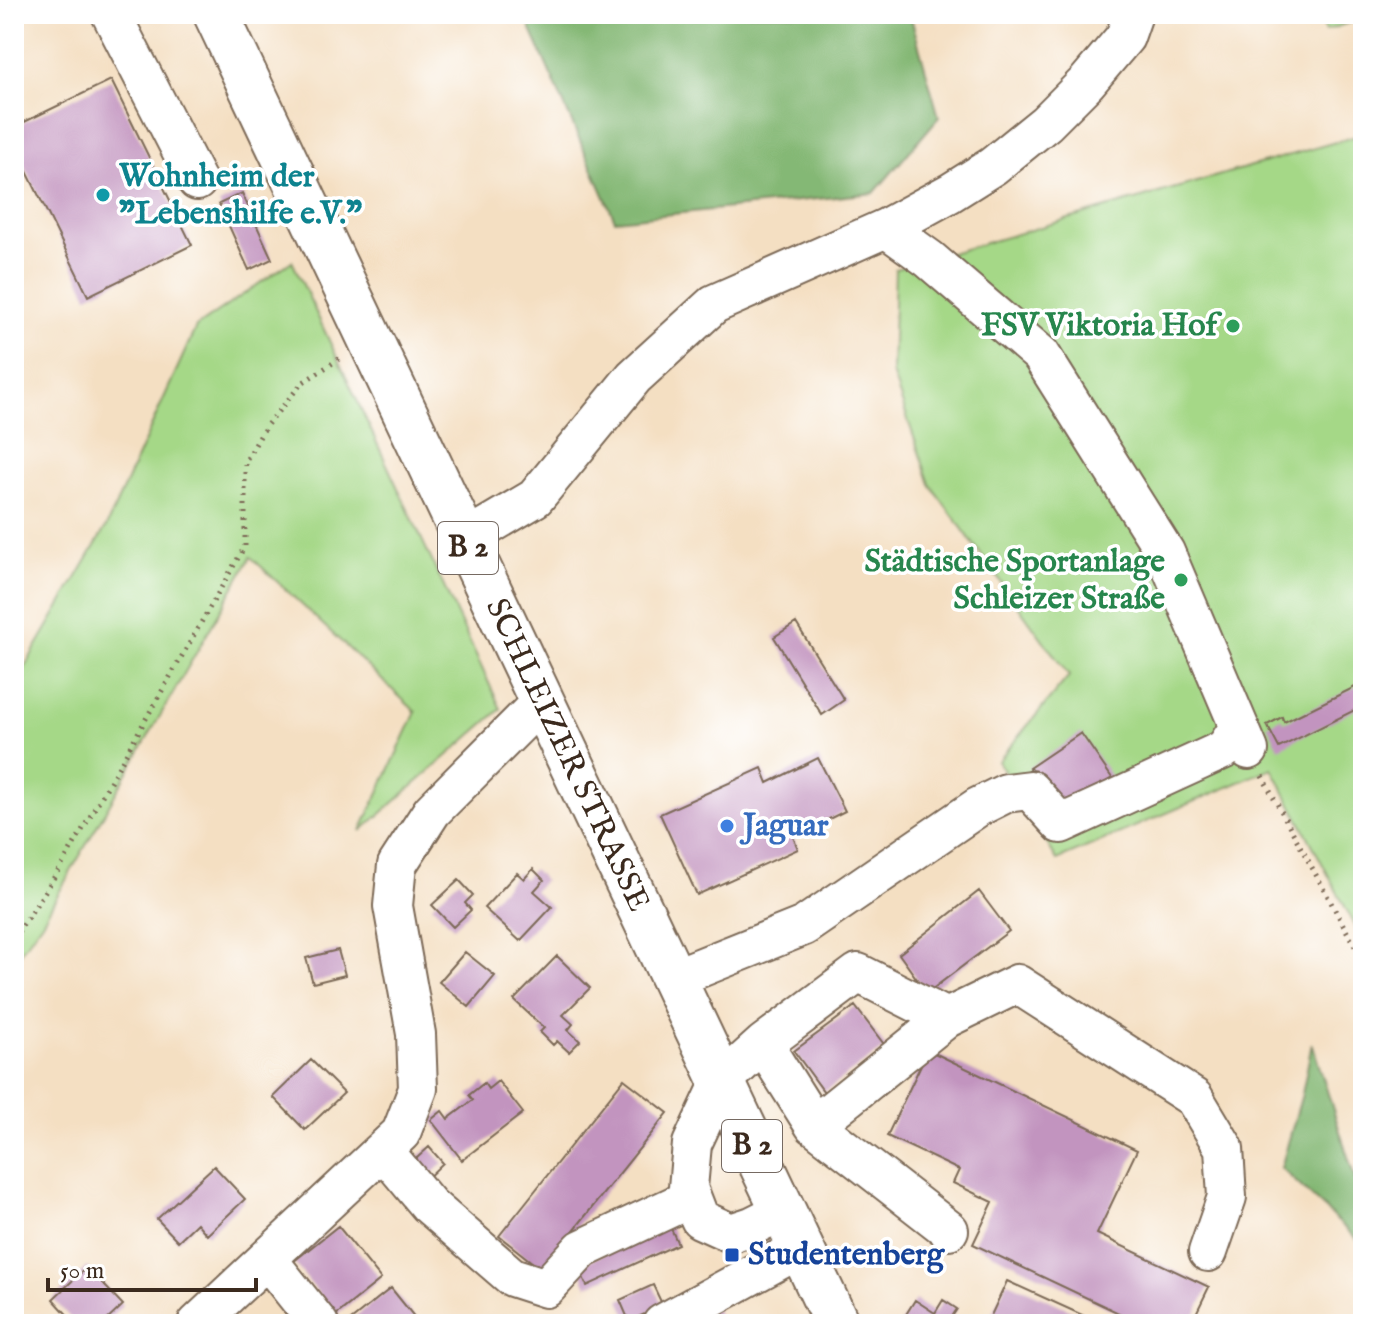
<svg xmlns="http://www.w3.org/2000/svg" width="1377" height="1338" font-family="'IM FELL English',serif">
  <rect width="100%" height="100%" fill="#fff"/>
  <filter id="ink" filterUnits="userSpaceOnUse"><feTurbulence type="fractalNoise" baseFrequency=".0125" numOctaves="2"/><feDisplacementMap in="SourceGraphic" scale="16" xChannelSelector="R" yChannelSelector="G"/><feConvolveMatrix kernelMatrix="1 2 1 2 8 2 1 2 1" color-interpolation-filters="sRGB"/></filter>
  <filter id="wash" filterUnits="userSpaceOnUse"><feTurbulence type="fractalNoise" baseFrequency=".006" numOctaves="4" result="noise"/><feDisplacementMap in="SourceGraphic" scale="32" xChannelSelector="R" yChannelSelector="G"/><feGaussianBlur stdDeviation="1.8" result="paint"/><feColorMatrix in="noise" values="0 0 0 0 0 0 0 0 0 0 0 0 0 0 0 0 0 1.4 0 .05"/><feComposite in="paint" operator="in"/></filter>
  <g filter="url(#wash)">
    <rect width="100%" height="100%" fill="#f4dfc2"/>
    <path fill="#a5d887" stroke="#708152" stroke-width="2" d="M1319,14H1363V18L1325,31Z
      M1363,134V941L1272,768L1057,860L998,761L1069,676L930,484L892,373L895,269Z
      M292,261L501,709L361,831L416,712L251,557L42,922L14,961V685L106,527L196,327Z"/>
    <path fill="#84b874" stroke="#607149" stroke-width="2" d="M524,14H910L939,117L874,193L615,220Z
      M1312,1043L1355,1179L1363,1186V1245L1281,1168L1302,1094Z"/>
    <g id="blocks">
      <path fill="#c294bf" d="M111,80L192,245L88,296L14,145V127Z
        M242,193L272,259L249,270L219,204Z
        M796,623L844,700L822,715L774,637Z
        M1361,684L1363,706L1279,748L1267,725L1282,717L1284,722Z
        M1081,733L1112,778L1060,813L1029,768Z
        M818,758L845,811L793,837L798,849L697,895L660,814L762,768L768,783Z
        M533,869L544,880L534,891L552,907L520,941L484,908L517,873L524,879Z
        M459,880L473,895L465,903L471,910L453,927L432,905Z
        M979,891L1009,931L927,993L899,954Z
        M338,950L345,975L313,983L306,958Z
        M465,952L495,976L469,1007L439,982Z
        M557,956L590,988L563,1015L573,1024L568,1030L580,1041L569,1052L557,1041L553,1045L540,1032L544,1028L514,1000Z
        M855,1006L886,1047L824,1092L794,1051Z
        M928,1050L1137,1150L1097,1234L1209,1287L1191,1324H1142L973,1244L993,1202L953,1183L959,1170L887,1136Z
        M311,1060L344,1093L305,1130L273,1097Z
        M624,1079L668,1113L542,1270L499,1236Z
        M498,1081L523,1113L462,1160L431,1120L442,1111L448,1119L473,1100L469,1095L484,1083L488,1089Z
        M429,1147L443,1163L421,1184L406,1168Z
        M214,1166L245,1199L207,1235L197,1223L178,1241L157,1219Z
        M669,1224L678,1244L587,1286L578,1266Z
        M338,1226L381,1279L336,1315L293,1262Z
        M87,1267L123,1305L103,1324H67L72,1320L53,1299Z
        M1007,1281L1102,1324H987Z
        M653,1285L663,1306L629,1321L620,1300Z
        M391,1288L420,1324H346Z
        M915,1300L935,1313L943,1300L957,1309L949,1321L953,1324H900Z
        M715,1309L724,1324H689Z"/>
    </g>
  </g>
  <g filter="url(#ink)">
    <use href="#blocks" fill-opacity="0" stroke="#7c6957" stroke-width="2"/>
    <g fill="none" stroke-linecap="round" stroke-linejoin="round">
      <defs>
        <path id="minor" d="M111,14L197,181
          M886,228L929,259L1041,355L1165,552L1249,750
          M464,540L535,498L634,377L714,304L886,228L950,193L993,166L1046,123L1087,82L1125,37L1133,14
          M672,979L804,926L978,807L1006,793L1030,790L1061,824L1225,749L1239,727
          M763,1044L858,973L947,1018
          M814,1125L949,1230
          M383,1150L429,1205L512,1277L546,1288L582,1249L691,1198
          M784,1210L752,1226L731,1233L700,1219L688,1188L692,1144L721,1082L763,1044L814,1125L947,1018L1017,984L1194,1098L1224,1148L1227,1197L1208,1252
          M268,1260L319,1324
          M197,1324L401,1133L418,1089L416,1034L393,906L397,865L432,811L541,702
          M662,1324L801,1248"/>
        <g id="major">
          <path id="s1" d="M216,14L837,1324"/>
        </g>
      </defs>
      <use href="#minor" stroke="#7c6957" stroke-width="42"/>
      <use href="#major" stroke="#7c6957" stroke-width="48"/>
      <path stroke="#7c6957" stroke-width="5" stroke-dasharray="2 6" stroke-linecap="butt" d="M1262,776L1363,961
        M14,939L64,862L245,546V462L266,426L302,383L342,357"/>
      <use href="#minor" stroke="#fff" stroke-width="38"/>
      <use href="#major" stroke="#fff" stroke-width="44"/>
    </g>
  </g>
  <circle fill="#0f9aa8" stroke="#fff" stroke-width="3" cx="103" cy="195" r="8"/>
  <g fill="#2e9e5b" stroke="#fff" stroke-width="3">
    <circle cx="1233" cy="326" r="8"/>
    <circle cx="1181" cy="580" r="8"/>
  </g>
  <circle fill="#3f7fe0" stroke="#fff" stroke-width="3" cx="727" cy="826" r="8"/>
  <rect fill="#1a4fb4" stroke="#fff" stroke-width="3" x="724" y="1247" width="16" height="16" rx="4"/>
  <g text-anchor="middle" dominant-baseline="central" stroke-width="7" stroke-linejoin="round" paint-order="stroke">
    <g fill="#fff" stroke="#766a62" stroke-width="2">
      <rect x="438" y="522" width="60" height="52" rx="6"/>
      <rect x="722" y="1120" width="60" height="52" rx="6"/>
    </g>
    <g font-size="30" font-weight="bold" fill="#3b2a1e">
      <text x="468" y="548">B 2</text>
      <text x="752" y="1146">B 2</text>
    </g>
    <g font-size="32" font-weight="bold" fill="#0d838f" stroke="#fff" text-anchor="start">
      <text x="119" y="177">Wohnheim der<tspan x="119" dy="37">"Lebenshilfe e.V."</tspan></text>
    </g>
    <g font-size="32" font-weight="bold" fill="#27864d" stroke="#fff" text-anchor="end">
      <text x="1217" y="326">FSV Viktoria Hof</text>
      <text x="1165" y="562">Städtische Sportanlage<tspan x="1165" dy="37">Schleizer Straße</tspan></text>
    </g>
    <g font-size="32" fill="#3b2a1e" stroke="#fff">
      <text stroke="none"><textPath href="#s1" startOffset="820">SCHLEIZER STRASSE</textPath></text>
    </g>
    <g font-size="32" font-weight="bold" fill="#366cbe" stroke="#fff" text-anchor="start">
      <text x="743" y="826">Jaguar</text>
    </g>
    <g font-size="32" font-weight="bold" fill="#164399" stroke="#fff" text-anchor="start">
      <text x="748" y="1255">Studentenberg</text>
    </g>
  </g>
  <rect width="1377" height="1338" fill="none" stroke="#fff" stroke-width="48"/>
  <path d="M48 1278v12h208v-12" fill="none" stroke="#3b2a1e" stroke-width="4"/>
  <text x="60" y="1278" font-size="24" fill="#3b2a1e" stroke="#ffffff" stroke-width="6" paint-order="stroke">50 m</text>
</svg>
